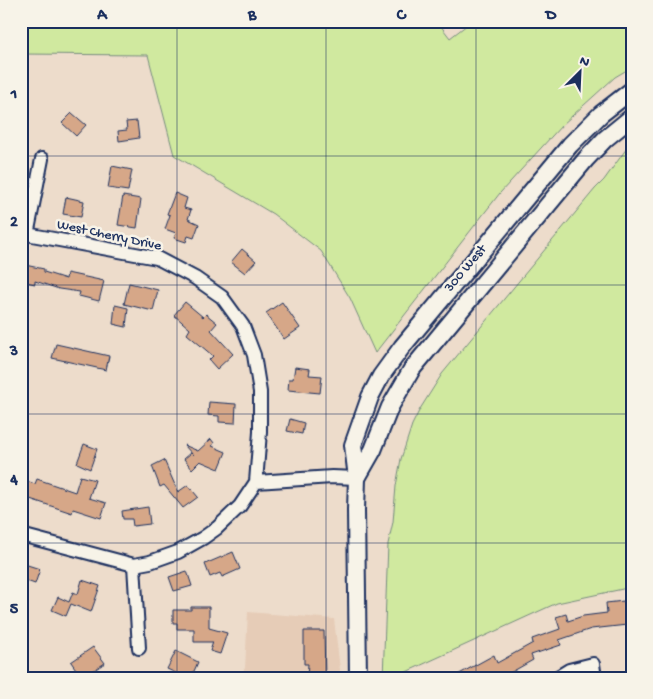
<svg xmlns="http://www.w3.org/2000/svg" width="653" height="699" font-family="'Gochi Hand',sans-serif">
  <rect width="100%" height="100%" fill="#eddccb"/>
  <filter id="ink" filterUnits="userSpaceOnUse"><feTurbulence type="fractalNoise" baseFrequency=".02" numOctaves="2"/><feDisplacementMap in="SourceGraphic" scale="10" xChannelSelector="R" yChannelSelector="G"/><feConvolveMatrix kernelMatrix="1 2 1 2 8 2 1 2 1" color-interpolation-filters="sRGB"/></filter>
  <g filter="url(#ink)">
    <path fill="#e6ccb7" d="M248,612L334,619L341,678H237L245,668Z"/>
    <path fill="#d0e99f" stroke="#768c7e" d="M21,21H224L247,24L266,21H437L450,38L472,21H632V67L615,77L562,125L500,193L375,353L350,298L321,251L273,214L174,155L148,55L21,54Z
      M632,141V587L557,603L393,678H383L388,544L393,522L396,486L401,459L412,425L420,409L442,374L595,189L604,180Z"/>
    <path fill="#d6a788" stroke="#1b2f5e" d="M72,113L86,125L76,136L62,123Z
      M137,121L139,138L119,141L118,131L127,130L126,122Z
      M112,166L132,170L128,191L108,188Z
      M175,193L187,198L184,208L191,210L188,219L199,224L194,238L188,236L186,242L174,238L176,233L165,229L170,215L167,214Z
      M123,196L141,199L137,228L118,225Z
      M66,197L84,201L81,217L63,214Z
      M242,249L256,261L245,273L231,262Z
      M25,265L44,269V272L66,279L67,273L104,281L99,301L79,296L80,292L59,289L35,281V284L21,281Z
      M129,283L158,290L153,311L124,304Z
      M185,302L203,317L206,314L217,323L211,330L233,354L217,369L209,360L213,356L187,334L190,329L174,315Z
      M282,302L300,328L284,339L266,313Z
      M115,305L128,308L126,327L113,324Z
      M56,344L109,356L106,370L52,358Z
      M295,367L310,369L309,375L322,376L320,393L288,390L289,379H293Z
      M209,402L236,404L235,423L219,422V416L208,415Z
      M290,419L304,423L302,434L287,431Z
      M211,439L214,443L212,446L226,452L219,469L200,461L192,469L184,459L191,453L193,455L184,445L198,451Z
      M84,444L97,449L90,469L77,463Z
      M164,460L178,492L188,485L198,497L183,508L164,485L160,487L152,466Z
      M80,476L95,480L89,498L106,503L101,518L73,509L72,513L21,496V479L35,484L37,479L75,492Z
      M148,507L150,524L133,526L132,519H123L122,511Z
      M233,552L240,569L222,577L220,573L210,577L205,564Z
      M21,563L40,569L35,584L21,579Z
      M187,571L192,586L174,591L169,577Z
      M82,580L100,586L91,612L71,604L66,616L52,610L58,597L69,602L73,592L78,594Z
      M624,601L627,625L591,629L559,640L561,645L531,655L533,660L501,678H452L494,655L497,663L533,643L532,639L560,629L556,617L566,614L568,621L583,616L607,613L606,603Z
      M191,607H209V628L227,633L220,654L210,651L213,642H194V629H177V623H173V610H191Z
      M304,631H324L325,678H307L308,664H304Z
      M93,647L105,663L82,678L71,662Z
      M176,651L198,662L191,678H187L167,669Z"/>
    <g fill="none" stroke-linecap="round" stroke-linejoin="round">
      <defs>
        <path id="street" d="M21,233L157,258L195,278L222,297L243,326L254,355L260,392V432L256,482L240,506L217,528L203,538L178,552L150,562L134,565L21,535
          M27,235L42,159
          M256,482L332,477L357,478
          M134,565L139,648
          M556,678L569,670L593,664L595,678"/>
        <path id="secondary" d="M357,478L373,450L390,407L412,369L586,159L605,139L632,117
          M358,678L356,510L357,478L353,445L370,397L381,376L402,347L570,145L601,114L632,90"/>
      </defs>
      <use href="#street" stroke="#1b2f5e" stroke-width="16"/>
      <use href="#secondary" stroke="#1b2f5e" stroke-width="20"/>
      <use href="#street" stroke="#f7f3e8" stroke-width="12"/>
      <use href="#secondary" stroke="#f7f3e8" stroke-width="16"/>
    </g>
  </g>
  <path fill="none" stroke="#1b2f5e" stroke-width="1" stroke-opacity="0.55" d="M177,21V678M326,21V678M476,21V678M21,156H632M21,285H632M21,414H632M21,543H632"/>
  <g text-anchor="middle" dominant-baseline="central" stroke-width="5" stroke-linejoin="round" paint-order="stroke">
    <g font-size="14" fill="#1b2f5e" stroke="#f7f3e8">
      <text transform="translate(109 236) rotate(12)">West Cherry Drive</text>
      <text transform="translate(466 269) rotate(-50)">300 West</text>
    </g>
  </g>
  <rect width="653" height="699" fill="none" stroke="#f7f3e8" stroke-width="55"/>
  <g transform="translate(580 72) rotate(24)" stroke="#f7f3e8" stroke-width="4" paint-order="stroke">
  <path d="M0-4L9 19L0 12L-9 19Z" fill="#1b2f5e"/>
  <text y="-8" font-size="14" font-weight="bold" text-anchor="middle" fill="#1b2f5e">N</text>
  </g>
  <rect x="28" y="28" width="598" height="644" fill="none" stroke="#1b2f5e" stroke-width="2"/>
  <g font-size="16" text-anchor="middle" font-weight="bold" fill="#1b2f5e">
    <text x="102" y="19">A</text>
    <text x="252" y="19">B</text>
    <text x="401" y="19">C</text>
    <text x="551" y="19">D</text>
    <text x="14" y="98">1</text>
    <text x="14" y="226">2</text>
    <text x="14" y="355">3</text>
    <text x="14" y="484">4</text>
    <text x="14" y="613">5</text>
  </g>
</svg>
